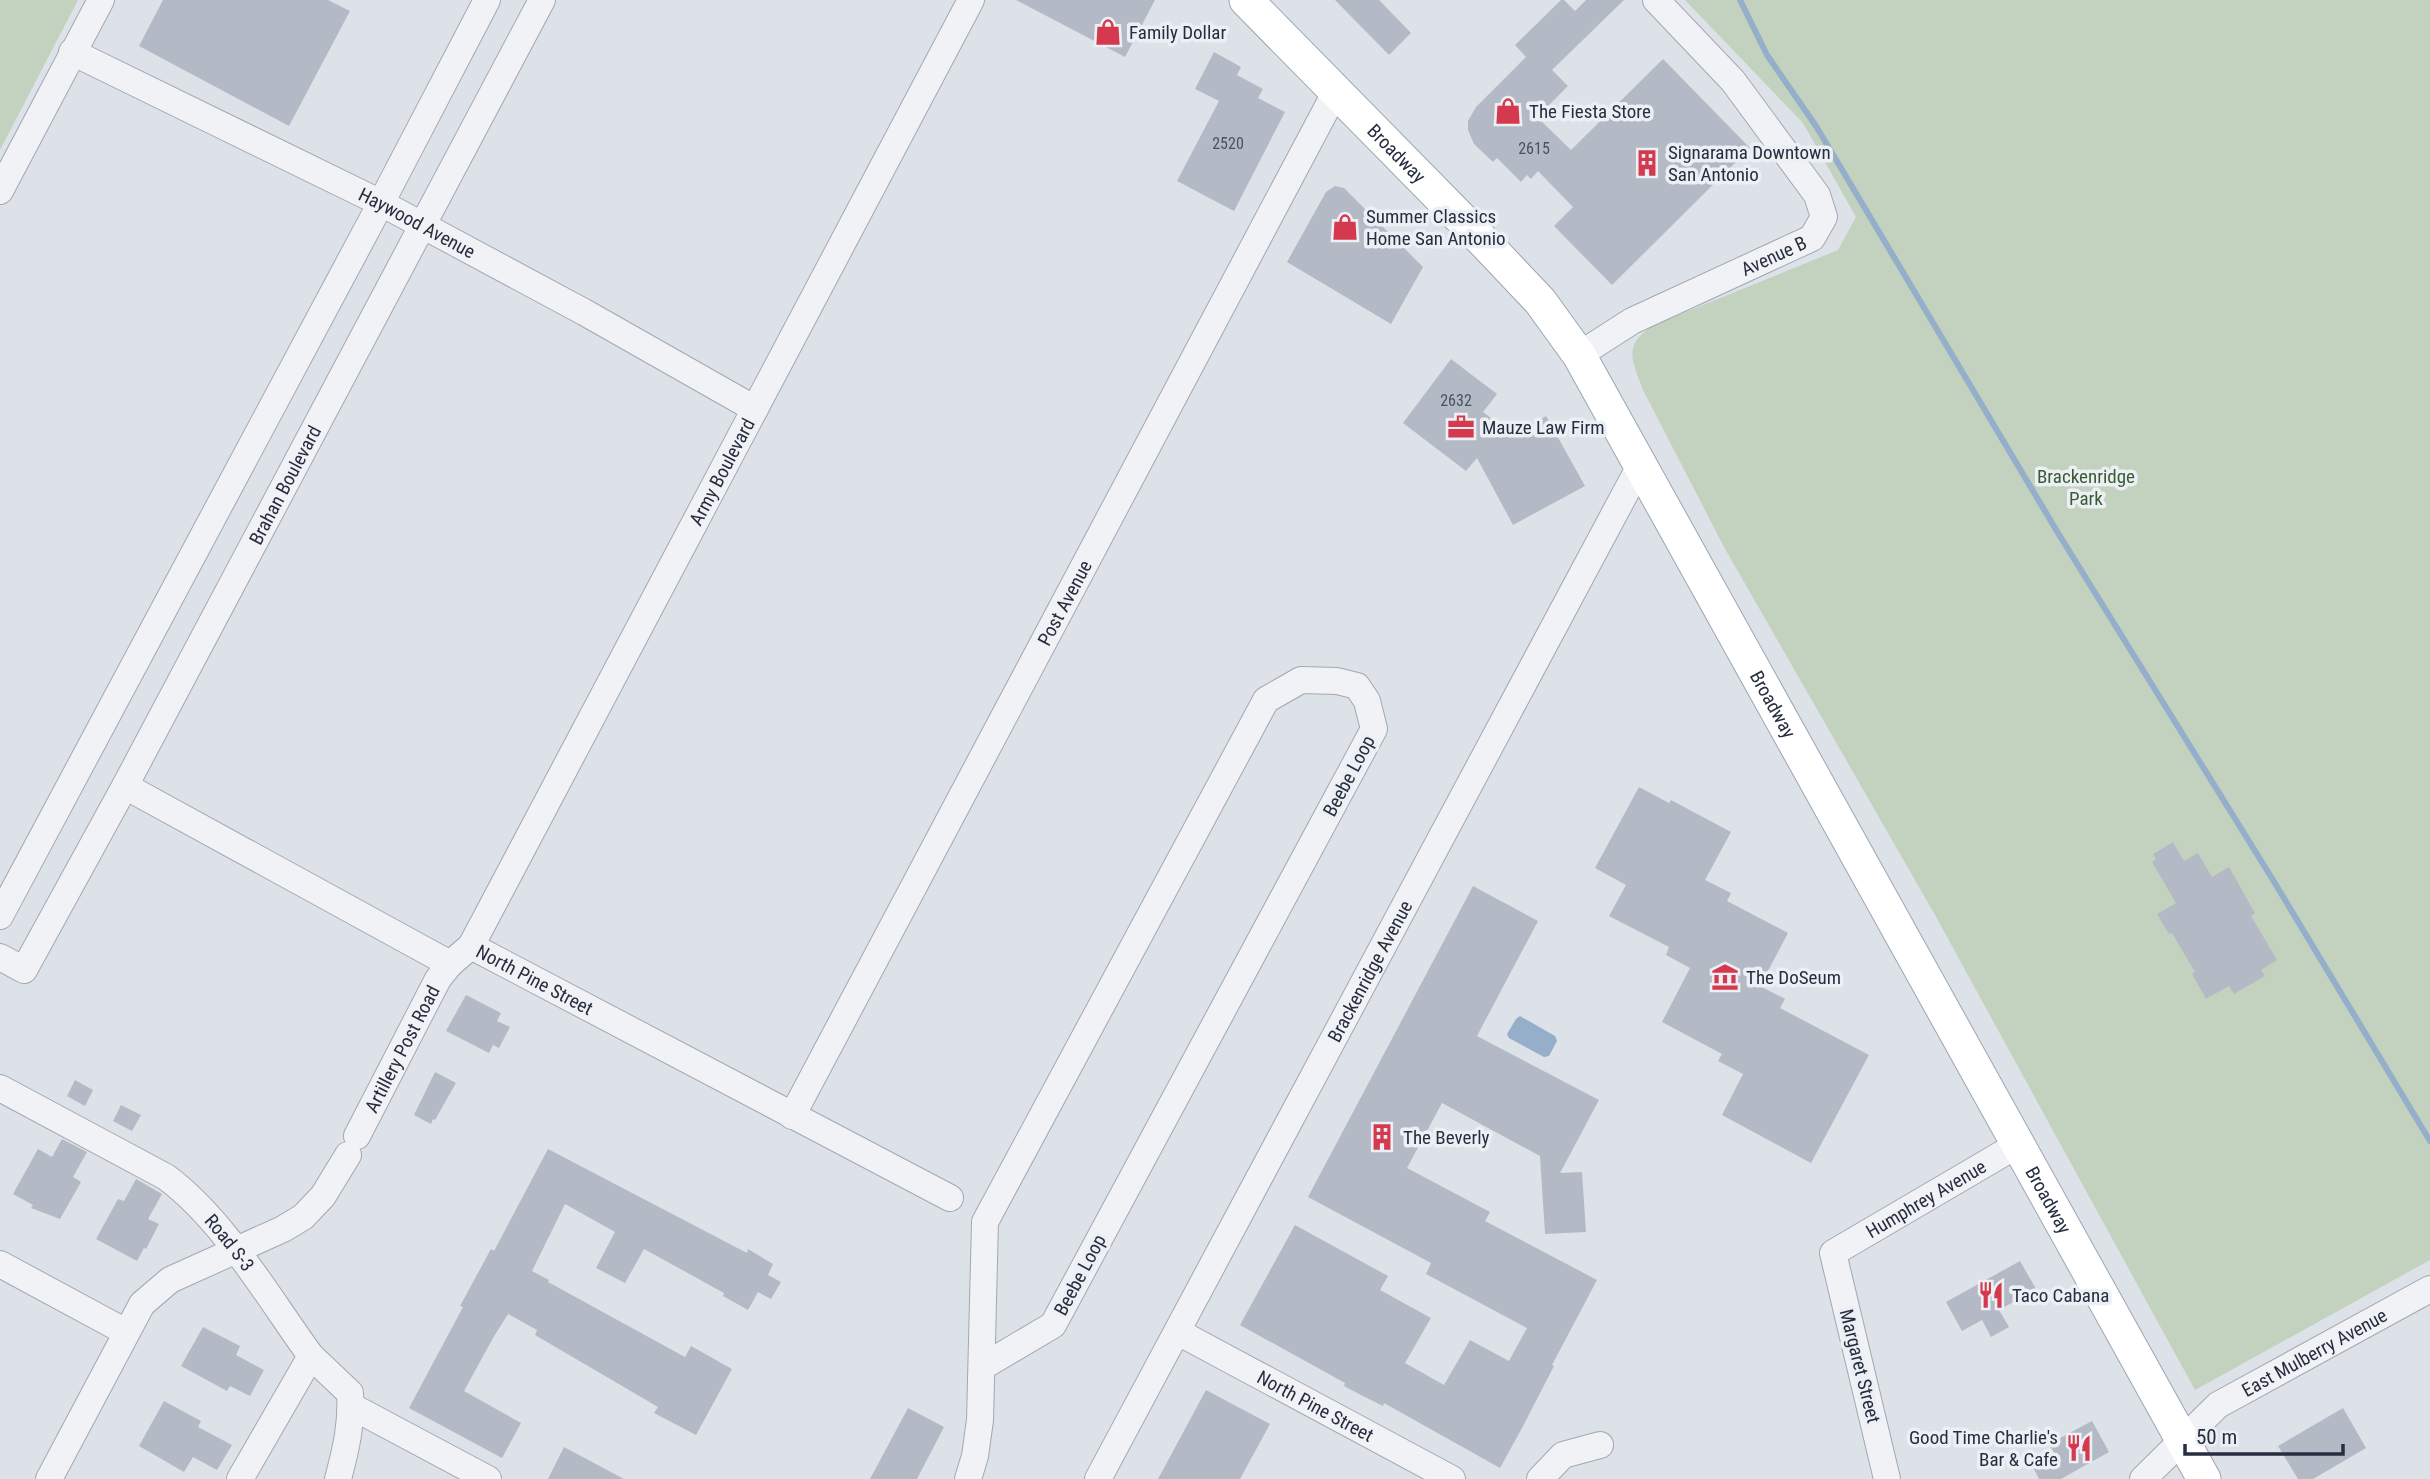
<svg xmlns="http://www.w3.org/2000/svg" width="2430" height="1479" font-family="'Roboto Condensed',sans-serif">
  <rect width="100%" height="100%" fill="#dde1e8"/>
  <path fill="#c2d2be" d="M0,0H78L0,150Z
    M1685,0H2430V1260L2195,1390L1935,915L1724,547L1643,390C1632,360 1622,345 1654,325L1838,250L1856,217L1803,123Z"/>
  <path fill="#95aeca" d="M1520,1016L1555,1036L1557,1041L1549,1056L1544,1057L1509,1038L1507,1034L1516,1019Z"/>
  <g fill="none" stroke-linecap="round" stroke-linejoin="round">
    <path stroke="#95aeca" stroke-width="6" d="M1740,0L1767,55L1816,126L2058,533L2273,880L2430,1141"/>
  </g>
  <path fill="#b4bac5" d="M163,0H328L350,11L289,126L139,46Z
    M1016,0H1155L1125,57Z
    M1335,0H1379L1411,33L1389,55Z
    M1561,0H1564L1575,11L1586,0H1624L1552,70L1568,86L1537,117L1571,150L1663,59L1750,148L1612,285L1554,226L1573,207L1538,171L1531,179L1527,175L1521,182L1497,158L1493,162L1474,144L1468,130V121L1476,107L1526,57L1515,45Z
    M1214,52L1241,67L1237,75L1263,89L1258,98L1285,112L1234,211L1177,181L1219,101L1195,89Z
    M1335,186L1344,188L1423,267L1391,324L1287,262L1326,192Z
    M1451,359L1497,394L1483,412L1513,435L1546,416L1585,486L1513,525L1477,458L1466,471L1403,423Z
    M1639,787L1669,803L1671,800L1731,832L1705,880L1731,893L1727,901L1788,933L1760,986L1785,999L1780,1008L1869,1055L1811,1163L1722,1115L1743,1074L1718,1061L1722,1054L1662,1022L1690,968L1666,955L1669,947L1609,916L1626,885L1595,868Z
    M2173,842L2184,861L2198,853L2212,877L2229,867L2255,913L2251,916L2277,960L2261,970L2265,976L2234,994L2229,986L2206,999L2192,974L2195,972L2172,933L2169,934L2157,914L2176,903L2152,862L2156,859L2153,854Z
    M1473,886L1538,921L1477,1036L1599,1100L1560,1173L1582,1172L1586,1232L1545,1234L1540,1156L1442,1103L1407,1168L1490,1212L1485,1221L1597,1280L1552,1365L1554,1366L1522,1428L1500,1468L1384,1403L1383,1406L1361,1395L1344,1386L1345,1383L1240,1325L1295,1225L1388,1276L1380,1290L1431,1318L1405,1363L1444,1385L1470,1340L1509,1361L1527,1328L1426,1274L1431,1263L1308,1197Z
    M466,995L501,1013L497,1021L510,1027L499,1048L493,1045L489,1053L446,1031Z
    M435,1072L456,1083L435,1120L433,1119L431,1124L414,1115Z
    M75,1080L93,1090L85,1106L67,1096Z
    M121,1105L141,1115L132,1131L113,1121Z
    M62,1139L87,1152L73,1177L81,1182L60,1219L31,1208L33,1205L13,1194L38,1149L52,1157Z
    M548,1149L747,1253L748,1249L773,1264L768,1275L781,1282L771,1299L758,1292L748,1310L723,1296L724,1293L644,1249L625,1283L596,1268L615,1232L565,1204L532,1271L549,1280L548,1282L685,1357L691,1346L732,1369L696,1435L654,1413L658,1407L535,1335L537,1330L508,1314L493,1338L464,1391L521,1423L502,1458L409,1408L463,1307L460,1306L491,1249L494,1251Z
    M136,1179L162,1194L148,1219L159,1224L146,1249L144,1248L137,1261L96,1239L118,1199L124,1201Z
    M2020,1261L2036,1289L1999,1310L2009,1327L1991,1337L1982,1320L1962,1331L1946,1302Z
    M203,1327L240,1346L236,1355L264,1370L250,1396L230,1386L227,1391L181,1366Z
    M1206,1390L1270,1424L1240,1479H1158Z
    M164,1401L201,1421L198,1427L232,1445L217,1470L193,1457L184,1472L139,1446Z
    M908,1408L944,1427L917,1479H870Z
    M2343,1408L2366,1448L2313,1479H2298L2278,1446Z
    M2092,1421L2109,1452L2061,1479H2039L2033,1467L2055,1455L2049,1444Z
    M564,1447L624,1479H548Z"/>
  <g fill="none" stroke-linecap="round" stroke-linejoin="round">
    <defs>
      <g id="minor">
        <path id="s1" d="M72,52L381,203L584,312L755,409"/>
        <path d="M0,191L101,0"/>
        <path id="s2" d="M1579,355L1632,321L1812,238L1824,217L1817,195L1733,81L1656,0"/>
        <path d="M125,786L450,964"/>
        <path d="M0,916L381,203L487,0"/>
        <path id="s3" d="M471,946L950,1198"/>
        <path id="s4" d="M0,957L24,970L125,786L542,0"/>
        <path id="s5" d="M0,1088L166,1177C224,1220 268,1297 311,1356L240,1479"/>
        <path id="s6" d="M792,1116L1336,91"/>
        <path id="s7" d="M357,1136L438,979L450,964L471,946L971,0"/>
        <path d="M0,1264L126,1332"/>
        <path id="s8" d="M1178,1332L1452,1479"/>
        <path d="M311,1356L350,1393C352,1424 346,1449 338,1479"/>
        <path d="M351,1406L488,1479"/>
        <path d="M49,1479L142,1304L170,1280L283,1229L303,1217L323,1196L348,1155"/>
        <path d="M968,1479L975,1456L980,1420L985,1222L1266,700L1301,680L1337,681L1357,686L1367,701L1374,729L1053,1325L982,1367"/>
        <path id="s9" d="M1098,1479L1641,464"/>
        <path d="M1540,1479L1563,1455L1600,1445"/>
        <path id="s10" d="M1887,1479L1833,1253L2019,1144"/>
        <path id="s11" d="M2143,1479L2218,1405L2430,1289"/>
      </g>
      <g id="major">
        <path id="s12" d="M1246,0L1485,243L1540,301L1579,355L2204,1479"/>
      </g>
    </defs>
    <use href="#minor" stroke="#a2a8b2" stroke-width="28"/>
    <use href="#major" stroke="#9ca5b4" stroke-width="35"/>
    <use href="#minor" stroke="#f0f2f6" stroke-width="26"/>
    <use href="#major" stroke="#fff" stroke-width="33"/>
  </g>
  <defs>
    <symbol id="shop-bare" viewBox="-9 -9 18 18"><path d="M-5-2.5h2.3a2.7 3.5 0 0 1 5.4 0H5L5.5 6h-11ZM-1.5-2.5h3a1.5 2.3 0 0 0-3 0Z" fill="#d5394e" stroke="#ecf0f5" stroke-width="2.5" paint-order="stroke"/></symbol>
    <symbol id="building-bare" viewBox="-9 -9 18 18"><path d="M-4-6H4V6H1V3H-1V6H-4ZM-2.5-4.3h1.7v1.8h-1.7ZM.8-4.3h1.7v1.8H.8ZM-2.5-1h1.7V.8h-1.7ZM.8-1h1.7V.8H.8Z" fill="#d5394e" stroke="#ecf0f5" stroke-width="2.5" paint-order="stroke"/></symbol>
    <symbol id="office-bare" viewBox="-9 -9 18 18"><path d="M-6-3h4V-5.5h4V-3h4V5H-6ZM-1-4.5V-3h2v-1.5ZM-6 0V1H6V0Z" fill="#d5394e" stroke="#ecf0f5" stroke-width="2.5" paint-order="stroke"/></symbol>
    <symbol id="museum-bare" viewBox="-9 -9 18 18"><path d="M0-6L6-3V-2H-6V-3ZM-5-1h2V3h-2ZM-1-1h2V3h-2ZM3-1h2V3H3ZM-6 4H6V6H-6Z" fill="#d5394e" stroke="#ecf0f5" stroke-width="2.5" paint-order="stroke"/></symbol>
    <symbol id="restaurant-bare" viewBox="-9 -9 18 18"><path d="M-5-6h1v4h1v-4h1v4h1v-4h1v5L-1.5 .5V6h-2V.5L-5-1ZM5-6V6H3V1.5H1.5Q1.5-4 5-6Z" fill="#d5394e" stroke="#ecf0f5" stroke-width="2.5" paint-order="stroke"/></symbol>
  </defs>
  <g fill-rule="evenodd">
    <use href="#shop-bare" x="1089" y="13" width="38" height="38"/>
    <use href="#shop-bare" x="1489" y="92" width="38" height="38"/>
    <use href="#building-bare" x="1628" y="144" width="38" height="38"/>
    <use href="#shop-bare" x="1326" y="208" width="38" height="38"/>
    <use href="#office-bare" x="1442" y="408" width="38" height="38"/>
    <use href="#museum-bare" x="1706" y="958" width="38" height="38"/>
    <use href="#building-bare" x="1363" y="1118" width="38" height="38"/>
    <use href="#restaurant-bare" x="1972" y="1276" width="38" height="38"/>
    <use href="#restaurant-bare" x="2060" y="1429" width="38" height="38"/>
  </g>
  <g text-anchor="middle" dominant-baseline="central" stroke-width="7" stroke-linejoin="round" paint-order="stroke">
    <g font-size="16" fill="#4a5160">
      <text x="1228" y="143">2520</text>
      <text x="1534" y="148">2615</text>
      <text x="1456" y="400">2632</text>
    </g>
    <g font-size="19" fill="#262e3f" stroke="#ecf0f5" text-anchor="start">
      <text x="1129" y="32">Family Dollar</text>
      <text x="1529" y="111">The Fiesta Store</text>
      <text x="1668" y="152">Signarama Downtown<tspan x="1668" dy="22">San Antonio</tspan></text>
      <text x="1366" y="216">Summer Classics<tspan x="1366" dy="22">Home San Antonio</tspan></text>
      <text x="1482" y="427">Mauze Law Firm</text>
      <text x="1746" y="977">The DoSeum</text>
      <text x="1403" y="1137">The Beverly</text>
      <text x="2012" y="1295">Taco Cabana</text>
      <text x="2058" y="1437" text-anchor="end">Good Time Charlie's<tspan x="2058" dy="22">Bar &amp; Cafe</tspan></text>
    </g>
    <g font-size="19" fill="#262e3f" stroke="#ecf0f5">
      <text stroke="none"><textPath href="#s12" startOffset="215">Broadway</textPath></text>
      <text stroke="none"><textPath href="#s1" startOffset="385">Haywood Avenue</textPath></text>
      <text stroke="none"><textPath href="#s2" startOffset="219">Avenue B</textPath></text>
      <text stroke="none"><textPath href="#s7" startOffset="760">Army Boulevard</textPath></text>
      <text stroke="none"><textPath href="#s4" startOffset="578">Brahan Boulevard</textPath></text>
      <text stroke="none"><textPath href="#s6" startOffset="581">Post Avenue</textPath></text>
      <text stroke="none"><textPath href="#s12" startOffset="887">Broadway</textPath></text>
      <text transform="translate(1349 776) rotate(-62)">Beebe Loop</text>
      <text stroke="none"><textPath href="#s9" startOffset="576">Brackenridge Avenue</textPath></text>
      <text stroke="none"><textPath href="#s3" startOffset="72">North Pine Street</textPath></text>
      <text stroke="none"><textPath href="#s7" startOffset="98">Artillery Post Road</textPath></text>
      <text stroke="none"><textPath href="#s10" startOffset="340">Humphrey Avenue</textPath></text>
      <text stroke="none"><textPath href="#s12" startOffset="1454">Broadway</textPath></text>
      <text stroke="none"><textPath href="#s5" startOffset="280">Road S-3</textPath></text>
      <text transform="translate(1080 1275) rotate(-62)">Beebe Loop</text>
      <text stroke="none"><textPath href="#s11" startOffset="215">East Mulberry Avenue</textPath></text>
      <text transform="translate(1860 1366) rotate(76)">Margaret Street</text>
      <text stroke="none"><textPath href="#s8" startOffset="156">North Pine Street</textPath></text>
    </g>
    <g font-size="19" fill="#395c32" stroke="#ecf0f5">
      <text x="2086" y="476">Brackenridge<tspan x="2086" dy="22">Park</tspan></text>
    </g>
  </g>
  <path d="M2185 1444v10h158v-10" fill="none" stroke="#262e3f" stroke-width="3.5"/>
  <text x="2196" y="1444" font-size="21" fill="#262e3f" stroke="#ecf0f5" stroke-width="5" paint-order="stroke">50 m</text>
</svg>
